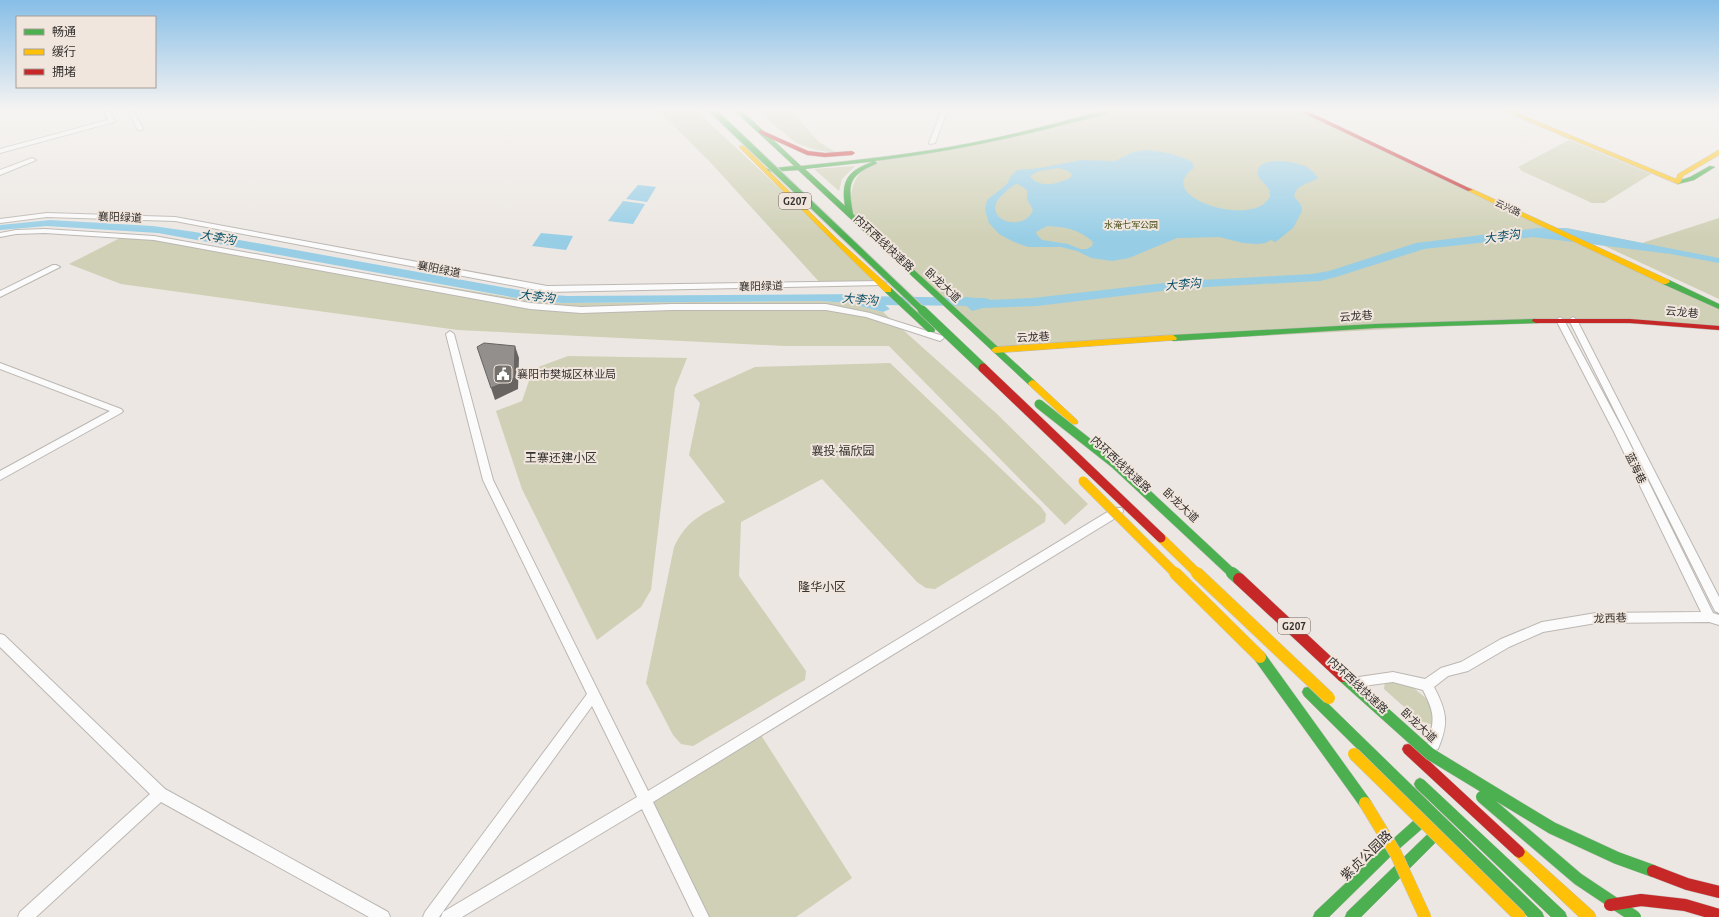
<svg xmlns="http://www.w3.org/2000/svg" width="1719" height="917" font-family="Ubuntu,'Noto Sans SC',sans-serif">
  <rect width="100%" height="100%" fill="#ece7e2"/>
  <path fill="#cfd0b5" d="M657,109H694L882,283L822,285L712,164Z
    M755,109H789L819,142L837,153L816,150L796,143Z
    M1114,109H1298L1719,307V328L1560,320L995,350L850,214C851,195 850,177 869,166C895,151 934,152 963,146C1014,135 1064,121 1114,109Z
    M1569,140L1651,174L1604,203H1592L1522,171L1518,167Z
    M855,166L842,179L839,191L814,169Z
    M1719,218V299L1566,228L1642,243Z
    M124,236L154,238L533,301L563,303L821,301L848,303L883,312L997,414L1088,504L1065,525L889,346H785L458,330L121,284L69,264Z
    M568,356L687,358L675,388L651,590L641,607L597,640L522,489L496,411L522,401L533,369Z
    M890,363L1041,507L1046,514L1045,522L935,589L926,588L917,582L822,479L741,522L739,576L806,671L805,680L693,746L681,744L673,735L646,683L674,547C687,520 701,515 725,502L689,455L700,403L693,395L755,367Z
    M1403,679L1440,710L1436,726L1420,721L1384,689L1385,680Z
    M759,732L852,878L796,917H702L645,800Z"/>
  <path fill="#97cee6" fill-rule="evenodd" d="M1145,150C1162,151 1177,154 1192,162L1194,168C1154,195 1238,223 1264,204C1266,202 1268,199 1270,197C1270,194 1270,190 1268,188C1265,182 1255,178 1258,170C1262,155 1298,162 1307,167C1312,170 1315,174 1318,178C1307,185 1298,183 1294,196L1301,205L1302,211L1293,228L1278,240L1275,242L1271,240L1265,243L1258,244L1243,243L1219,237L1177,238L1129,258L1112,261L1091,258L1077,251L1061,247H1028L1014,242L999,234L989,223L985,210L987,200L1007,184L1011,176L1017,170L1040,168L1081,160L1115,161L1133,152ZM1059,168L1066,170L1072,174L1070,178C1058,184 1039,189 1030,176L1039,171ZM1018,184L1027,190V199L1033,210C1023,235 977,218 1003,194C1008,190 1012,185 1018,184ZM1047,226C1065,227 1079,229 1093,242L1092,246L1087,249H1080L1068,244L1042,240L1037,235L1036,232Z
    M638,185L656,187L647,202L626,199Z
    M623,201L645,204L633,224L608,221Z
    M50,220L153,226L195,232L541,294L567,296L872,294L890,309L883,312L848,303L821,301L563,303L533,301L158,233L47,226L0,230V225Z
    M1538,228H1566L1719,258V263L1671,254L1533,237L1424,249L1336,277L1320,281L1187,288L1037,306L983,308L972,311L959,299L967,297L989,300L1033,298L1182,281L1312,274L1329,271L1416,243Z
    M541,233L573,236L566,250L532,246Z"/>
  <g fill="none" stroke-linecap="round" stroke-linejoin="round">
    <path fill="#97cee6" fill-rule="evenodd" d="M860,296L984,298L989,299L991,302L989,305L984,306L877,305L855,303L853,300L855,297Z"/>
    <defs>
      <path id="street" d="M103,109H109L115,121L114,122L0,153V149L108,120Z
        M127,109H133L143,129L142,130H138Z
        M942,109H948L935,143L930,144L929,143Z
        M32,158L36,160L34,161L0,175V170Z
        M47,213L175,217L547,286L882,281L886,283L882,285L547,292L175,221L47,217L0,223V219Z
        M45,229L154,236L530,303L581,307L672,304H826L870,313L943,336L944,338L940,341L866,317L826,310H672L581,313L530,309L154,240L45,233L16,234L0,237V233L16,230Z
        M53,265H56L60,267L0,297V291Z
        M1560,317L1564,320L1624,432L1713,613L1719,615V625L1709,622L1596,623L1543,632L1509,647L1468,671L1448,676L1434,687C1447,712 1449,723 1438,749L1433,751L1428,749L1427,745C1435,719 1435,714 1423,690L1393,682L1363,686L1359,685L1357,681L1359,677L1393,672L1425,679L1441,668L1461,662L1501,639L1542,622L1596,613L1701,612L1614,432L1556,320Z
        M1573,317L1577,320L1719,597V613L1715,611L1569,320Z
        M450,331L454,334L493,480L648,791L1114,508H1122L1123,511L1122,514L653,802L709,917H694L642,809L462,917H441L443,912L637,797L592,706L439,917H423L425,912L587,694L483,480L446,334Z
        M0,363L121,409L123,411L121,413L0,480V471L110,411L0,369Z
        M0,634L4,635L165,789L388,912L390,917H369L161,802L36,917H18L20,912L150,794L0,647Z"/>
      <path id="fast" d="M733,109H740L801,166C858,160 915,154 971,143C1017,134 1062,122 1107,109H1117C1106,116 1083,120 1070,123C1006,140 941,153 875,161L877,163L876,164C847,176 848,185 853,214L1035,381L1036,383L1035,385H1029L798,170L764,172V170L766,169L794,166ZM868,162H872C848,171 841,180 845,206L805,169Z
        M1710,166L1715,167L1694,180L1678,184L1675,182L1690,177Z
        M1663,280H1669L1719,304V309L1663,284Z
        M885,288H891L934,328L935,330L934,332H928L885,292Z
        M1536,319L1540,321L1539,323L1375,328L1173,341L1169,338L1173,335L1375,324Z
        M1308,687L1312,688L1542,912L1544,917H1528L1444,834L1361,917H1345L1347,912L1436,826L1431,821L1392,855L1329,917H1313L1315,912L1384,847L1422,813L1304,696L1302,692L1304,688Z
        M1420,778L1424,780L1565,912L1567,917H1551L1416,788L1414,784L1416,780Z"/>
      <path id="slow" d="M1499,109H1507L1676,179L1678,174L1717,151L1719,150V155L1683,176L1681,182L1678,184Z
        M740,146H744L836,238L891,288V292H885L832,240L740,148Z
        M1470,188L1669,280L1670,282L1666,284H1663L1468,191V189Z
        M1173,335L1177,338L1176,340L995,353L991,350L995,347Z
        M1032,380L1035,381L1077,420L1078,422L1077,424H1071L1029,385L1028,383Z
        M1519,846L1523,848L1594,912L1596,917H1579L1515,856L1513,852L1515,848Z"/>
      <path id="jam" d="M1295,109H1303L1473,190L1468,191Z
        M761,130L808,151L825,153L852,151L855,153L852,155L825,157L807,155L759,133V131Z
        M1533,319H1630L1719,326V330L1630,323H1536L1532,321Z
        M1408,744L1412,745L1523,848L1525,852L1523,856L1519,858L1515,856L1404,753L1402,749L1404,745Z"/>
    </defs>
    <use href="#street" stroke="#bbb7b3" stroke-width="2"/>
    <use href="#fast" stroke="#bbb7b3" stroke-width="1"/>
    <use href="#slow" stroke="#bbb7b3" stroke-width="1"/>
    <use href="#jam" stroke="#bbb7b3" stroke-width="1"/>
    <use href="#street" fill="#fcfbfb" fill-rule="evenodd"/>
    <use href="#fast" fill="#4caf50" fill-rule="evenodd"/>
    <use href="#slow" fill="#ffc107" fill-rule="evenodd"/>
    <use href="#jam" fill="#c62828" fill-rule="evenodd"/>
    <defs>
      <path id="fast-bridge-far2" d="M711,109L923,311"/>
      <path id="fast-bridge-far1" d="M922,310L983,368
        M1039,404L1115,464L1233,574"/>
      <path id="fast-bridge" d="M1232,573L1239,579
        M1260,657L1365,803
        M1343,676L1430,754L1552,828L1617,858L1653,871
        M1482,797L1578,879L1635,917"/>
      <path id="slow-bridge-far1" d="M1083,481L1176,574
        M1161,538L1198,574"/>
      <path id="slow-bridge" d="M1175,573L1260,657
        M1197,573L1329,698
        M1354,754L1520,917
        M1365,803L1396,854L1425,917"/>
      <path id="jam-bridge-far1" d="M983,368L1161,538"/>
      <path id="jam-bridge" d="M1239,579L1343,676
        M1653,871L1687,884L1719,892
        M1610,905L1641,900L1685,905L1719,915"/>
    </defs>
    <use href="#fast-bridge-far2" stroke="#c8c5c3" stroke-width="8" stroke-linecap="butt"/>
    <use href="#fast-bridge-far1" stroke="#c8c5c3" stroke-width="10" stroke-linecap="butt"/>
    <use href="#fast-bridge" stroke="#c8c5c3" stroke-width="13" stroke-linecap="butt"/>
    <use href="#slow-bridge-far1" stroke="#c8c5c3" stroke-width="10" stroke-linecap="butt"/>
    <use href="#slow-bridge" stroke="#c8c5c3" stroke-width="13" stroke-linecap="butt"/>
    <use href="#jam-bridge-far1" stroke="#c8c5c3" stroke-width="10" stroke-linecap="butt"/>
    <use href="#jam-bridge" stroke="#c8c5c3" stroke-width="13" stroke-linecap="butt"/>
    <use href="#fast-bridge-far2" stroke="#4caf50" stroke-width="6"/>
    <use href="#fast-bridge-far1" stroke="#4caf50" stroke-width="9"/>
    <use href="#fast-bridge" stroke="#4caf50" stroke-width="12"/>
    <use href="#slow-bridge-far1" stroke="#ffc107" stroke-width="9"/>
    <use href="#slow-bridge" stroke="#ffc107" stroke-width="12"/>
    <use href="#jam-bridge-far1" stroke="#c62828" stroke-width="9"/>
    <use href="#jam-bridge" stroke="#c62828" stroke-width="12"/>
  </g>
  <path fill="#676462" d="M515,346L519,358L518,389L495,400L491,388Z"/>
  <path fill="#938f8c" stroke="#676462" d="M484,343L515,346L514,378L491,388L477,347Z"/>
  <linearGradient id="sky" x2="0" y2="1"><stop stop-color="#87bee7"/><stop offset="0.46" stop-color="#f6f4f2"/><stop offset="1" stop-color="#f6f4f2" stop-opacity="0"/></linearGradient>
  <rect width="1719" height="238" fill="url(#sky)"/>
  <defs>
    <symbol id="civic-square" viewBox="-11 -11 22 22"><rect x="-9" y="-9" width="18" height="18" rx="4" fill="#75716d" stroke="#f0e6de"/><path d="M-.6-6.5H3V-4.5H.6V-3L4-1V1h2V6H-6V1h2V-1L-.6-3ZM-1.2 2.5V6h2.4V2.5Z" fill="#fff"/></symbol>
  </defs>
  <g fill-rule="evenodd">
    <use href="#civic-square" x="492" y="363" width="22" height="22"/>
  </g>
  <g text-anchor="middle" dominant-baseline="central" stroke-width="4" stroke-linejoin="round" paint-order="stroke">
    <g font-size="9" fill="#35312e" stroke="#f0e6de">
      <text transform="translate(1508 208) rotate(25)">云兴路</text>
    </g>
    <g font-size="9" fill="#474d18" stroke="#f0e6de">
      <text x="1131" y="225">水淹七军公园</text>
    </g>
    <g fill="#f0e6de" stroke="#6d6763" stroke-width="1">
      <rect x="779" y="193" width="32" height="16" rx="3"/>
      <rect x="1278" y="618" width="32" height="16" rx="3"/>
    </g>
    <g font-size="10" font-weight="bold" fill="#35312e">
      <text x="795" y="201">G207</text>
      <text x="1294" y="626">G207</text>
    </g>
    <g font-size="11" fill="#35312e" stroke="#f0e6de">
      <text transform="translate(120 217) rotate(2)">襄阳绿道</text>
      <text transform="translate(884 243) rotate(43)">内环西线快速路</text>
      <text transform="translate(439 269) rotate(11)">襄阳绿道</text>
      <text transform="translate(943 285) rotate(43)">卧龙大道</text>
      <text transform="translate(761 286) rotate(-1)">襄阳绿道</text>
      <text transform="translate(1682 312) rotate(5)">云龙巷</text>
      <text transform="translate(1356 316) rotate(-4)">云龙巷</text>
      <text transform="translate(1033 337) rotate(-3)">云龙巷</text>
      <text transform="translate(1121 464) rotate(43)">内环西线快速路</text>
      <text transform="translate(1636 468) rotate(64)">蓝海巷</text>
      <text transform="translate(1181 505) rotate(43)">卧龙大道</text>
      <text transform="translate(1610 618) rotate(-2)">龙西巷</text>
      <text transform="translate(1358 685) rotate(43)">内环西线快速路</text>
      <text transform="translate(1419 725) rotate(43)">卧龙大道</text>
    </g>
    <g font-size="11" fill="#35312e" stroke="#f0e6de" text-anchor="start">
      <text x="517" y="374">襄阳市樊城区林业局</text>
    </g>
    <g font-size="12" font-style="italic" fill="#084e66" stroke="#f0e6de">
      <text transform="translate(1502 236) rotate(-8)">大李沟</text>
      <text transform="translate(218 237) rotate(10)">大李沟</text>
      <text transform="translate(1183 284) rotate(-5)">大李沟</text>
      <text transform="translate(537 296) rotate(7)">大李沟</text>
      <text transform="translate(860 299) rotate(5)">大李沟</text>
    </g>
    <g font-size="12" fill="#35312e" stroke="#f0e6de">
      <text x="843" y="450">襄投·福欣园</text>
      <text x="561" y="457">王寨还建小区</text>
      <text x="822" y="586">隆华小区</text>
    </g>
    <g font-size="13" fill="#35312e" stroke="#f0e6de">
      <text transform="translate(1366 855) rotate(-44)">紫贞公园路</text>
    </g>
  </g>
  <rect x="16" y="16" width="140" height="72" fill="#f0e6de" stroke="#a59e98"/>
  <rect x="24" y="29" width="20" height="6" fill="#4caf50" stroke="#a59e98"/>
  <text x="52" y="36" font-size="12" fill="#35312e">畅通</text>
  <rect x="24" y="49" width="20" height="6" fill="#ffc107" stroke="#a59e98"/>
  <text x="52" y="56" font-size="12" fill="#35312e">缓行</text>
  <rect x="24" y="69" width="20" height="6" fill="#c62828" stroke="#a59e98"/>
  <text x="52" y="76" font-size="12" fill="#35312e">拥堵</text>
</svg>
